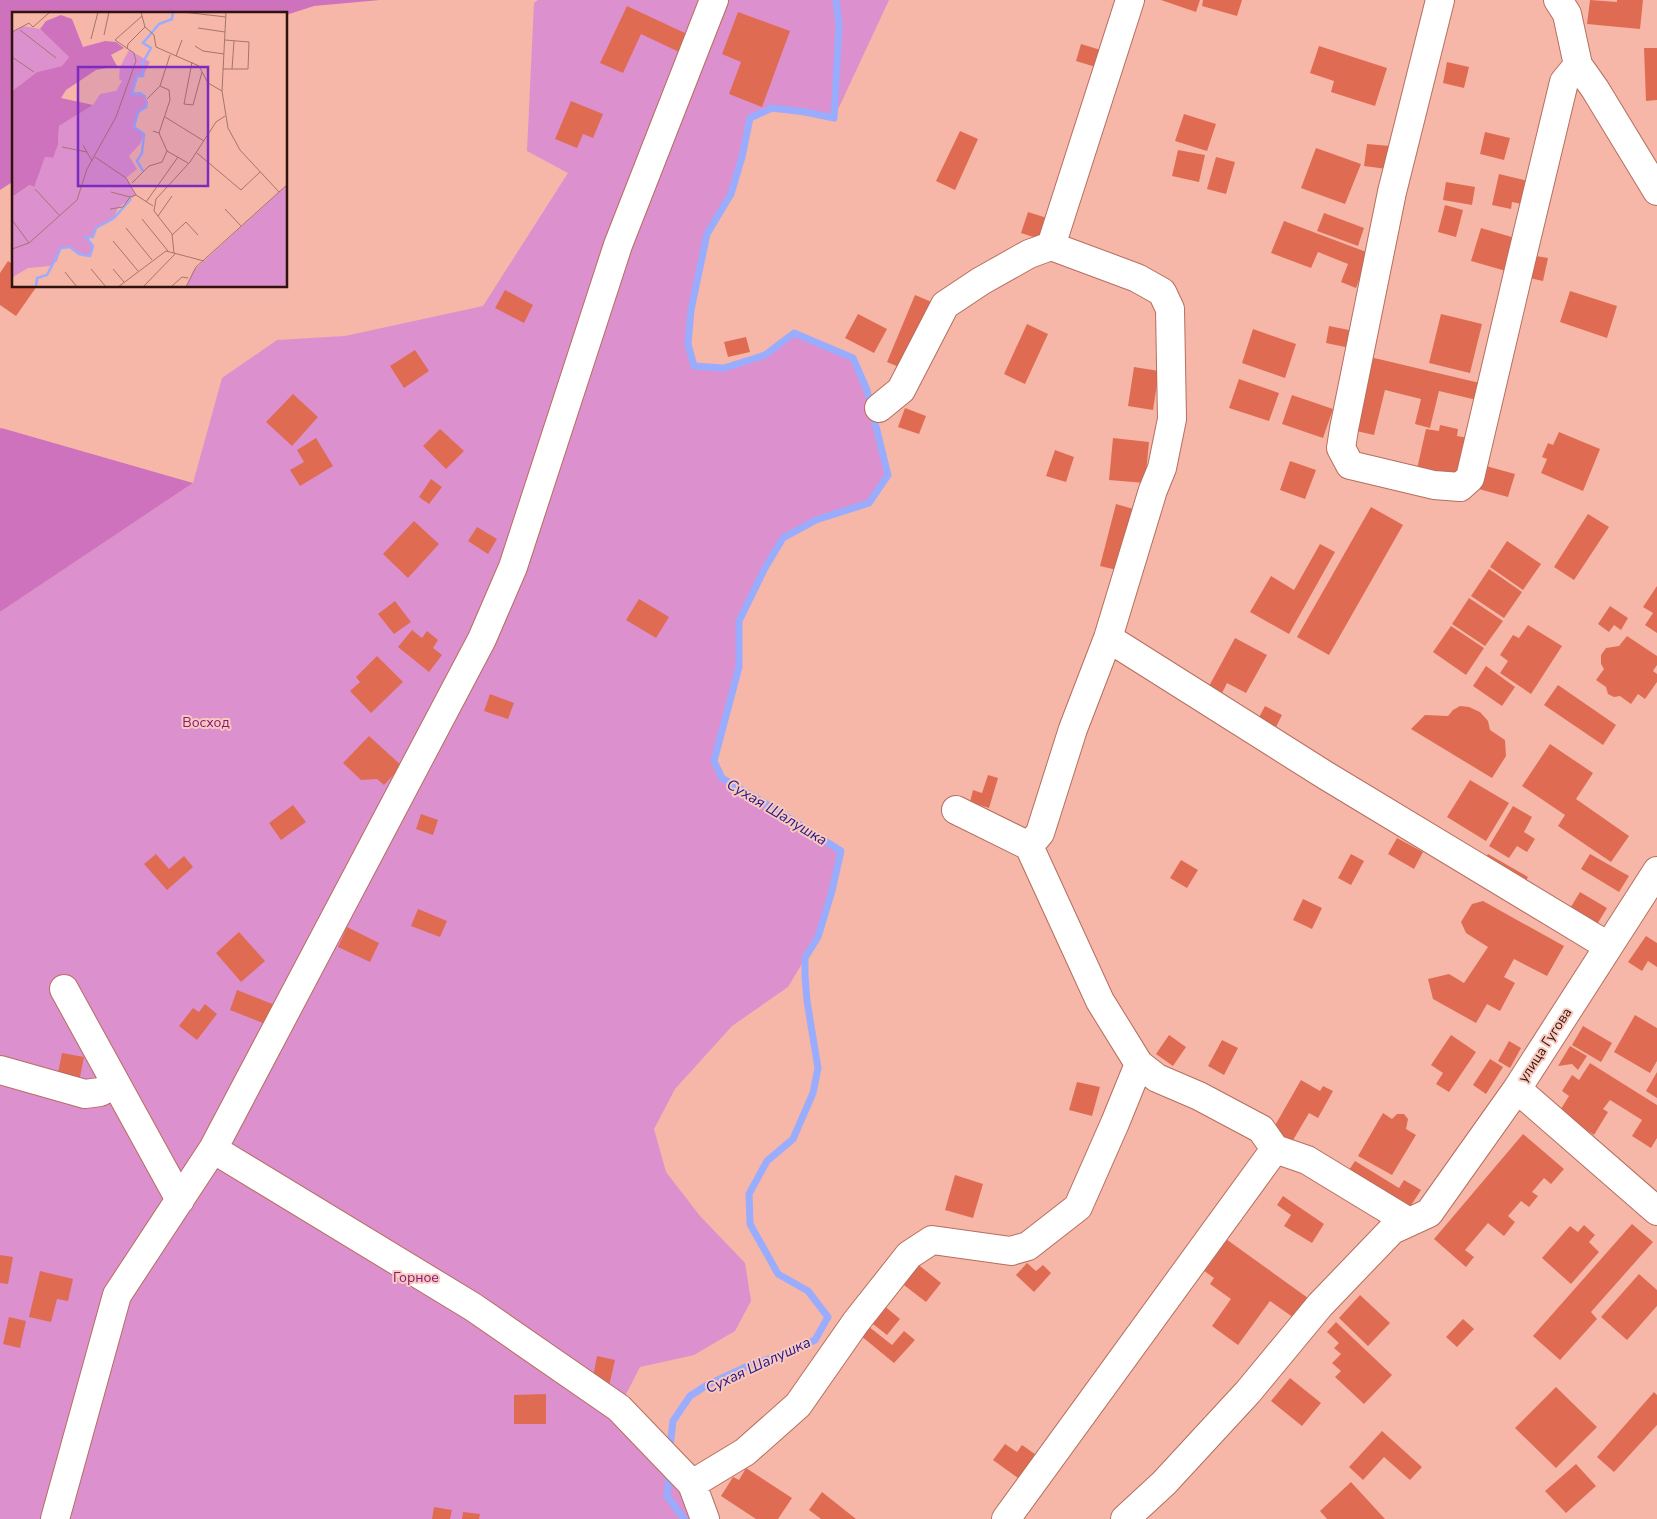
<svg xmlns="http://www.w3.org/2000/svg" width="1657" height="1519" font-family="'Nunito Sans',sans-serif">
  <rect width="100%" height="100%" fill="#f6b7a8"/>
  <path fill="#dc90ce" d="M538,0H889L834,118L805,112L772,108L750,118L742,157L731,194L707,234L691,310L688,344L694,366L724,368L765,355L794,333L853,358L867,390L888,475L869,503L816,520L783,538L765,568L739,621V667L714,761L722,778L778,811L841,851L832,891L818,937L788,987L732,1026L675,1089L654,1129L666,1172L700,1216L745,1263L751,1301L735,1331L694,1355L640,1367L619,1408L705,1519H0V612L193,483L222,378L277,340L345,336L483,306L568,173L527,151L534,3Z"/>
  <path fill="#cf72be" d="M0,0H380L314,6L286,15V14H14V181L0,190Z
    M0,428L5,429L193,483L0,612Z"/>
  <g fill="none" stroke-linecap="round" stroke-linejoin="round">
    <path stroke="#9aacfd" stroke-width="7" d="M670,1447L673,1421L690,1396L707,1385L750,1365L789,1352L815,1340L828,1317L808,1291L778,1274L750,1224L749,1194L767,1161L793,1139L813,1093L818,1068L807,1001L805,976V958L818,937L832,891L841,851L778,811L722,778L714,761L739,667V621L765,568L783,538L816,520L869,503L888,475L867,390L853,358L794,333L765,355L724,368L694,366L688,344L691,310L707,234L731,194L742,157L750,118L772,108L805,112L834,118L839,25L836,0
      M669,1474L667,1496L684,1519"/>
  </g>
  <path fill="#df6c52" d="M1161,0H1200L1196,12Z
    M1203,0H1242L1237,16L1202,6Z
    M1590,0L1617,2V0H1643L1640,29L1587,24Z
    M627,6L687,34L679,52L641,34L623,73L600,63Z
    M738,12L790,31L762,107L729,94L741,62L722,54Z
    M1081,44L1104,51L1099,68L1076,61Z
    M1319,46L1387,68L1375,106L1331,92L1334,81L1310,73Z
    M1644,48H1657V100L1646,101Z
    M1447,62L1469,67L1464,88L1443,83Z
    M571,101L603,114L593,138L583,134L577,148L555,139Z
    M1184,114L1216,124L1207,151L1175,141Z
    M960,131L978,139L955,190L936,181Z
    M1485,132L1510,138L1504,160L1480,154Z
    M1367,144L1390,146L1387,169L1364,166Z
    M1316,148L1361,164L1345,204L1301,188Z
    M1178,150L1205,155L1199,182L1172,176Z
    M1216,157L1235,162L1226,194L1207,189Z
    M1499,174L1528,181L1522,204L1512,202L1511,209L1492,205Z
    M1446,182L1475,187L1472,205L1443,200Z
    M1445,205L1463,210L1456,237L1438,232Z
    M1028,212L1050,219L1043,240L1021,233Z
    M1324,213L1364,228L1358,246L1317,231Z
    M1284,221L1369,253L1356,288L1341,282L1348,264L1318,252L1311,268L1271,253Z
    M1481,228L1515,238L1506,271L1471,261Z
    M1530,255L1548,258L1543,281L1525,277Z
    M8,261L14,265V286H37L16,316L0,305V273Z
    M505,290L533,305L524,323L495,308Z
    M1570,291L1617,306L1607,338L1560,322Z
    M915,295L934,303L906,370L887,362Z
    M858,314L887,329L874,353L845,338Z
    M1441,314L1482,324L1470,373L1429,363Z
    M1027,324L1048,334L1025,384L1004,374Z
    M1329,326L1354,331L1350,348L1326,343Z
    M1253,329L1296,344L1285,378L1242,363Z
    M746,337L750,352L728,357L724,342Z
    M415,350L429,371L404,388L390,366Z
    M1370,357L1484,384L1481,401L1439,391L1430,428L1415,424L1421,399L1385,390L1374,435L1352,430Z
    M1134,367L1159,371L1153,410L1128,406Z
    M1239,379L1279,393L1269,421L1229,408Z
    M293,394L318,417L292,446L266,422Z
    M1292,395L1333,409L1323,438L1282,424Z
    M905,408L926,416L919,434L898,427Z
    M1440,425L1458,429L1457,436L1468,438L1458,478L1417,469L1426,429L1439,431Z
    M440,429L464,451L446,469L423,446Z
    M1559,432L1600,449L1583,491L1541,473L1547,459L1542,457L1548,443L1553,445Z
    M316,438L333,466L300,486L290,470L304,462L297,450Z
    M1113,438L1149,442L1145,483L1109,480Z
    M1055,450L1074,457L1066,482L1046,476Z
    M1290,461L1316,470L1305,499L1280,490Z
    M1486,466L1515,474L1508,497L1479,489Z
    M431,479L442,487L429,504L419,497Z
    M1116,504L1137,510L1121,571L1100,566Z
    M1371,507L1403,525L1329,655L1297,637Z
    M1588,514L1609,527L1574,580L1554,567Z
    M414,521L439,544L408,578L383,554Z
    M477,527L497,539L488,554L468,541Z
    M1507,541L1541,564L1523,590L1490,567Z
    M1320,544L1335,552L1289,634L1250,612L1271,576L1294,590Z
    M1489,569L1522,592L1504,618L1471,596Z
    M1657,586V633L1645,625L1653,613L1643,607Z
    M1469,598L1503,621L1485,646L1452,624Z
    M639,599L669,617L656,638L626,620Z
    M395,601L411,622L394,634L378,614Z
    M1610,606L1628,618L1621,630L1614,625L1609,632L1598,624Z
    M1528,625L1562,646L1531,694L1500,673L1508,661L1500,655L1513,635L1519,638Z
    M1451,626L1484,648L1466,675L1433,652Z
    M412,630L422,638L427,631L438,640L433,648L442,655L429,672L398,647Z
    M1627,636L1657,656V665L1653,671L1657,674V682L1645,699L1638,694L1631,704L1620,696L1614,697L1608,694L1606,687L1596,680L1604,669L1601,664V655L1606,648L1619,646Z
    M1235,638L1267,655L1246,693L1227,683L1221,695L1208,688Z
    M377,656L403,682L371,713L350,691L360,682L356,677Z
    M1486,666L1515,687L1502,706L1473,686Z
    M1558,685L1616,725L1603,745L1544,705Z
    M490,694L514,703L508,719L484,711Z
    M1265,706L1282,715L1272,735L1254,727Z
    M1460,706L1469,707L1480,712L1488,721L1490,730L1505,740L1506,756L1492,778L1411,729L1425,715L1448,716L1453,710Z
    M369,736L402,766L384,785L377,779L361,780L343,763Z
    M1550,744L1593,773L1576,799L1629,836L1611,862L1558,826L1565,815L1522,786Z
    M988,775L998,778L989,808L970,802L973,790L982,793Z
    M1470,780L1509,803L1486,841L1447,817Z
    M293,805L306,822L281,840L269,823Z
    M1513,806L1532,817L1524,832L1535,839L1527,852L1517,846L1509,858L1489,846Z
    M421,814L438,820L433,835L416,829Z
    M1397,838L1423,852L1414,869L1388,854Z
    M156,854L169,869L184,856L193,867L167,890L144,864Z
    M1351,854L1364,861L1351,885L1338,878Z
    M1488,854L1528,877L1521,889L1481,866Z
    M1590,854L1629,876L1619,892L1581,869Z
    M1181,860L1198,870L1187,888L1170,878Z
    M1580,892L1607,908L1596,926L1569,910Z
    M1303,899L1322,908L1312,929L1293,920Z
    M1483,901L1564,946L1547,976L1514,959L1504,977L1515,983L1500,1011L1487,1004L1476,1023L1433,999L1428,979L1449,974L1464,983L1488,947L1466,933L1461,922L1472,904Z
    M418,909L447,921L440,937L411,926Z
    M347,927L379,943L370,962L338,947Z
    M239,932L265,961L241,982L216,953Z
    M1646,936L1657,943V967L1648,961L1642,971L1628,962Z
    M237,990L275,1005L268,1025L230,1010Z
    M205,1004L217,1014L197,1040L179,1026L193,1008L199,1012Z
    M1635,1015L1657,1028V1061L1650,1073L1614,1052Z
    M1583,1026L1612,1043L1601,1062L1572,1045Z
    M1169,1035L1186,1047L1173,1066L1156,1054Z
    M1451,1035L1476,1052L1449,1092L1436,1084L1443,1073L1431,1065Z
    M1222,1040L1238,1048L1224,1075L1208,1066Z
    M1509,1041L1521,1048L1510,1068L1498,1061Z
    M1570,1046L1587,1056L1578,1070L1572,1064L1558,1066Z
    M62,1053L84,1057L78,1087L56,1083Z
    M1490,1059L1503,1067L1486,1094L1473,1085Z
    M1590,1063L1657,1105V1138L1651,1148L1632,1136L1642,1120L1610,1100L1603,1109L1608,1112L1594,1135L1559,1112L1569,1096L1562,1091L1572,1075L1579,1080Z
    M1657,1072V1098L1646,1091Z
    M1301,1080L1320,1091L1323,1086L1333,1091L1318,1118L1309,1113L1289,1147L1269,1136Z
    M1077,1082L1100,1087L1092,1116L1069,1110Z
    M1383,1113L1392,1119L1397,1114H1404L1408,1119L1406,1129L1416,1135L1392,1175L1358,1156Z
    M1523,1134L1564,1169L1551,1184L1544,1178L1532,1192L1538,1196L1529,1207L1521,1201L1508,1216L1515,1222L1504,1236L1488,1223L1465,1250L1474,1257L1466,1267L1434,1239Z
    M1355,1161L1399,1188L1404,1180L1421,1190L1406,1213L1345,1176Z
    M955,1175L983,1184L973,1218L945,1210Z
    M1283,1196L1324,1224L1312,1243L1284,1226L1291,1215L1277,1205Z
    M1632,1224L1653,1242L1591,1312L1597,1319L1560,1360L1533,1336Z
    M1584,1225L1595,1235L1589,1242L1599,1252L1571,1284L1542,1258L1570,1226L1578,1232Z
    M1226,1239L1308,1298L1294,1318L1270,1301L1238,1345L1212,1326L1231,1299L1210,1284L1214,1278L1203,1270Z
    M0,1255L13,1257L8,1284L0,1283Z
    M915,1262L941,1283L926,1302L900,1282Z
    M1027,1263L1036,1271L1043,1265L1051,1273L1034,1292L1016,1275Z
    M40,1271L73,1279L68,1301L57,1299L51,1322L29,1317Z
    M1639,1274L1657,1290V1306L1627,1340L1601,1317Z
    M1360,1295L1390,1323L1368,1346L1339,1318Z
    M882,1304L900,1319L887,1335L868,1320Z
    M9,1317L26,1321L20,1348L3,1344Z
    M1463,1319L1474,1329L1457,1347L1446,1337Z
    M1336,1322L1392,1375L1364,1404L1335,1377L1341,1371L1332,1363L1341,1354L1334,1348L1339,1343L1327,1332Z
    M868,1326L892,1345L904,1331L915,1340L894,1363L860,1335Z
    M597,1356L615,1360L609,1386L592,1382Z
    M1290,1378L1321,1403L1302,1426L1271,1401Z
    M1556,1387L1597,1427L1556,1468L1515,1428Z
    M1654,1392L1657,1395V1425L1614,1472L1597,1457Z
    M546,1394V1424H514V1395Z
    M1382,1431L1422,1467L1410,1480L1384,1457L1363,1480L1349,1467Z
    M1005,1444L1017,1452L1022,1445L1042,1459L1025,1483L993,1460Z
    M1576,1464L1596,1486L1566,1513L1545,1491Z
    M746,1468L792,1498L778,1519H756L721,1496L733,1477L739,1480Z
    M1351,1482L1385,1519H1327L1320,1511Z
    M822,1492L856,1519H821L809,1510Z
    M434,1507L452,1510L450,1519H432Z
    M463,1512L480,1514L479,1519H462Z"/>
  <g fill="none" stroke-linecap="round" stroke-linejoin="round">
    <defs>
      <path id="minor" d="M1440,0L1392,192L1344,429L1341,448L1350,465L1434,485L1460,487L1470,478L1521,261L1564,82L1578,65
        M1558,0L1567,14L1578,65L1595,89L1657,191
        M1051,246L1130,0
        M879,408L901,390L945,305L981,281L1029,254L1051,246L1137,278L1162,292L1170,309L1172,419L1162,468L1153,490L1108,638L1073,729L1040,833L1029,846
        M1108,638L1325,775L1608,946
        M956,810L1029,846L1100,1001L1139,1064L1157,1078L1199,1096L1261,1129L1275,1149L1307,1160L1409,1222
        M64,989L180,1200
        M0,1070L85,1094L100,1092L116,1084
        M1517,1089L1657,1211
        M213,1149L473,1307L619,1408L692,1484L705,1519
        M692,1484L745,1452L798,1405L856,1322L909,1255L932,1240L1011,1251L1028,1246L1078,1207L1115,1123L1139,1064
        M55,1519L117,1295L213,1149L482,639L513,567L618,245L714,0
        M1006,1519L1275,1149
        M1125,1519L1164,1483L1248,1392L1320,1305L1392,1230L1429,1213L1517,1089L1657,871"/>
    </defs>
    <use href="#minor" stroke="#b66e5d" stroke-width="30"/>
    <use href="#minor" stroke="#fff" stroke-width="28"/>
  </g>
  <g text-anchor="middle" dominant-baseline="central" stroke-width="4" stroke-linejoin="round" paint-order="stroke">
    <g font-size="14" fill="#88177b" stroke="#f9c9bd">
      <text x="206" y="722">Восход</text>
      <text x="416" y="1277">Горное</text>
    </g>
    <g font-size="14" fill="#2f130c" stroke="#f9c9bd">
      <text transform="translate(1545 1045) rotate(-57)">улица Гугова</text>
    </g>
    <g font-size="15" font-style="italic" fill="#21168c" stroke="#f9c9bd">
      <text transform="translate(777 812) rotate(31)">Сухая Шалушка</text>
      <text transform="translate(758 1365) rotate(-25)">Сухая Шалушка</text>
    </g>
  </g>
  <g transform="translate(12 12)">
    <rect width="275" height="275" fill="#f6b7a8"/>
    <path d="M11,14L28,17L57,45L50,54L25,60L0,79V20ZM117,38L138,50L131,64H125L120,82L133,83L136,92L124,104L122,115L132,122L128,132L117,144L125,157L114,166L124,183L106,196L102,206L84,216L81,225H74L81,234L78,244L67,242L58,235L49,236L45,249L38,254L16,256L1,265L0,185L19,173L21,175L33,145L41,146L46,133L47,114L81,93L88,82L104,79L110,69L107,67L108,55ZM275,173V275H174L181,259Z" fill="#dc90ce"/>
    <path d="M49,3L60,7L71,35L93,29L104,30L112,36L99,43L105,54L84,58L54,78L49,86L81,93L47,114L46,133L41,146L33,145L22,175L18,173L0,185V79L25,60L50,54L57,45L28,17L34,9Z" fill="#cf72be"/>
    <path fill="none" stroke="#9aacfd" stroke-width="2.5" d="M134,85L128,81L120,82L125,64H131V50L139,36L131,31L147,12L160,7L161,0M131,159L125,149L130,141L132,122L122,115L126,100L134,95L135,89M24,275L25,266L35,263L49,236L58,235L67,242L78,244L81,234L74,225H81L84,216L102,206L119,187"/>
    <path fill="none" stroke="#a6756a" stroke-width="1" d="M129,0L133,15L142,23L144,35L187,54L196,71L210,79M171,0L214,5M214,0L210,79L216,116L228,138L267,180L275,173M186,16L213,20M8,18L44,46M0,20L17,11L21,15L38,0M92,23L97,0M79,27L86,0M183,34L191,39L212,42M115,37L116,32L133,15M164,44L170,28M0,45L22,60M180,50L172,92L181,93L190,60M211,57H236L237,30L213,28M220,57L222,29M135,87L148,74L158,43M153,105L192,129M141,119L147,121L155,139L176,151M147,121L158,88L157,78L148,74M71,133L80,149M50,135L75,140M185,141L229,178L248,160M83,145L114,166L124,183L141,194M120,171L137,154L150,150L155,139M23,177L48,204M99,180L118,185M134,190L166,145M98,197L111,195L118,185L124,183M213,197L229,214M146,204L160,184M130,207L156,239M0,208L17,231M114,216L140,248M160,223L174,210L186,223M101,229L126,259M0,237L17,231L65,188L75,157L104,105L124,49L122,41L103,28L130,4M162,241L160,222L142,199L144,187L178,150L204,110L213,104M79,257L94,275M101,257L112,270M53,260L65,275M106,275L154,239L192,249M131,275L164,241M159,275L170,265L176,266M174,275L184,255L267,180"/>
    <path fill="#7b2cbf" fill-opacity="0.15" stroke="#7b2cbf" stroke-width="2.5" d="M66,55H196V174H66Z"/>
    <rect width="275" height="275" fill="none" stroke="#2f130c" stroke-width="2.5"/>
  </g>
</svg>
